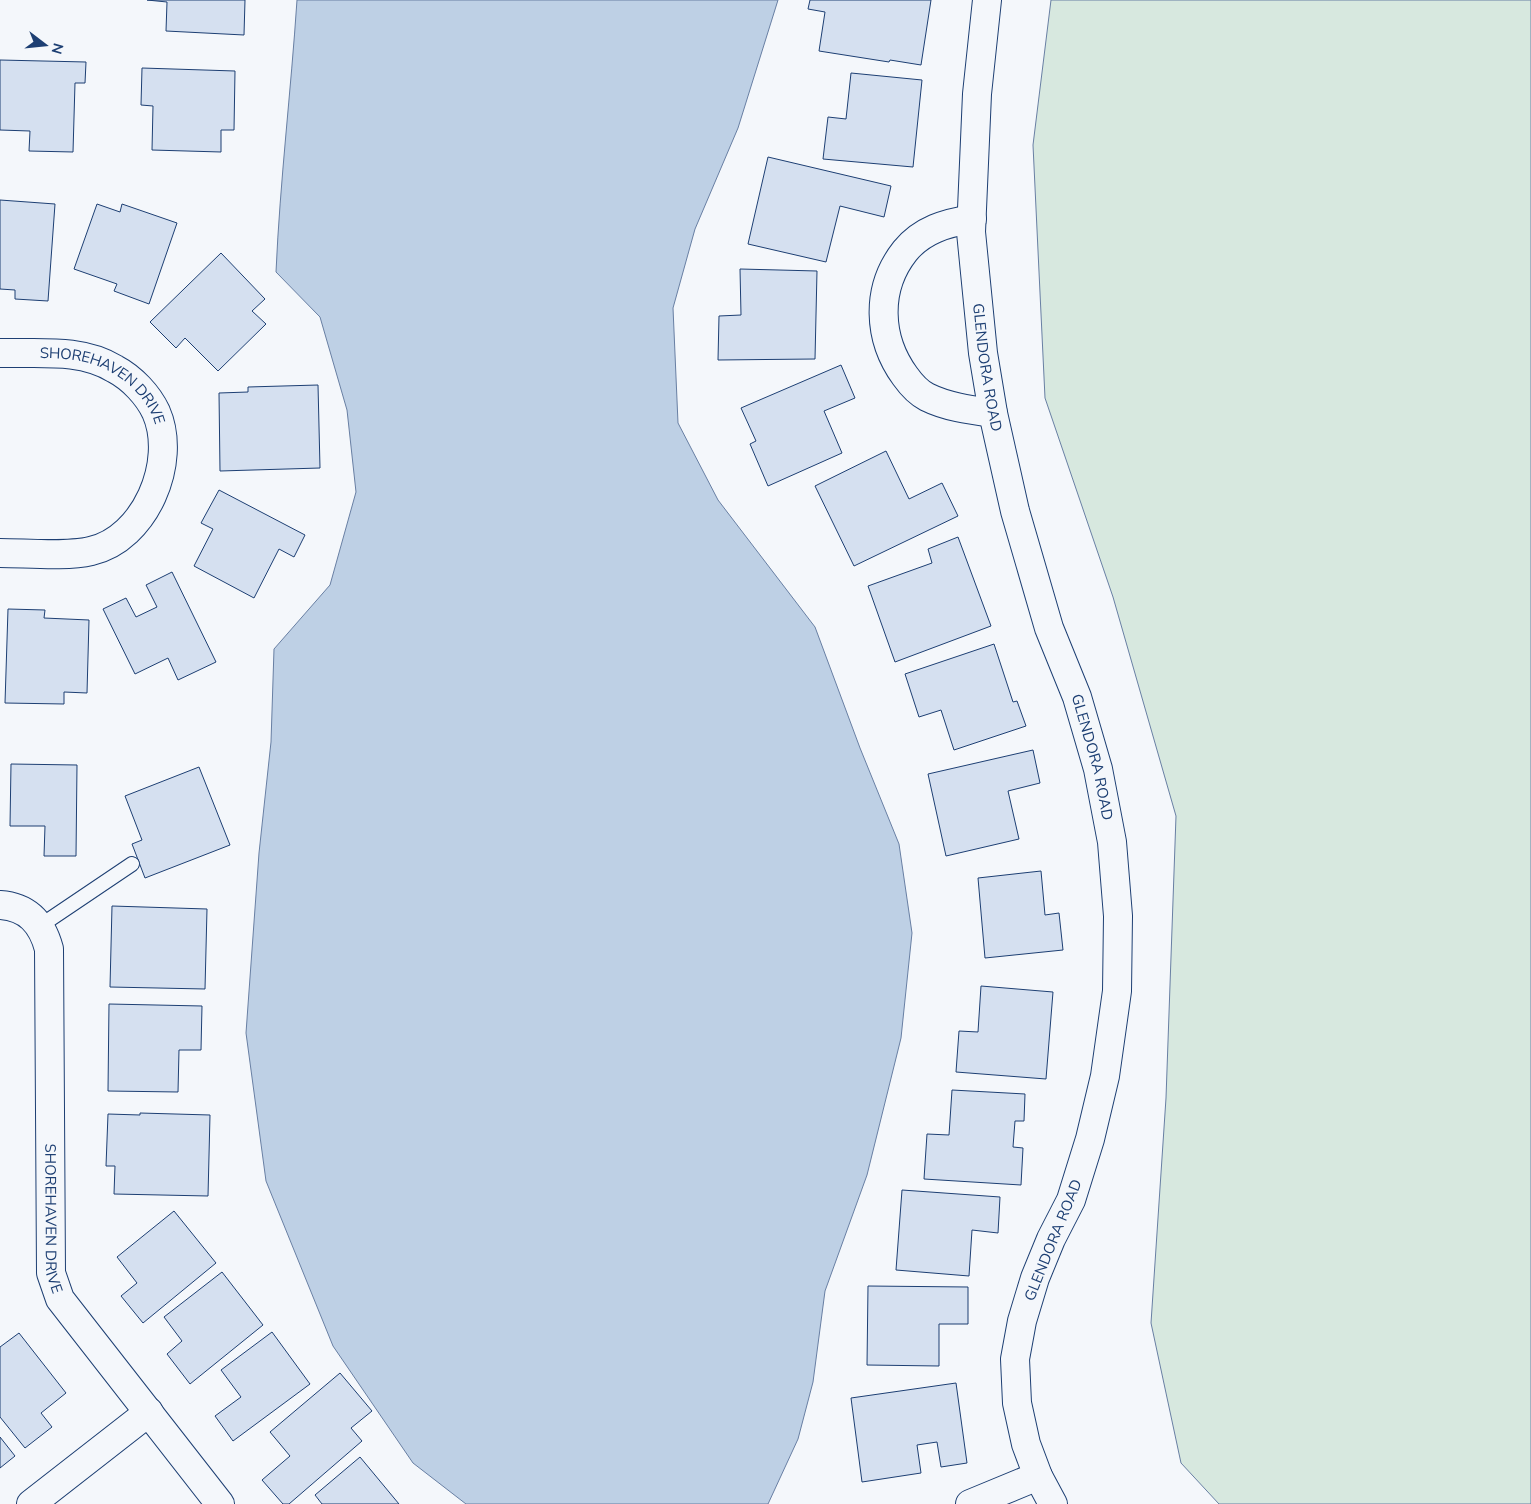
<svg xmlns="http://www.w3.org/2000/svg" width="1531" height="1504" font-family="'Nunito Sans',sans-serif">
  <rect width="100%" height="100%" fill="#f4f7fb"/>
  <path fill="#d7e8df" stroke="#687fa3" d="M1051,0H1531V1504H1219L1181,1463L1151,1323L1166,1098L1176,816L1113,597L1045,398L1033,145Z"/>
  <path fill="#bed0e5" stroke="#687fa3" d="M297,0H778L738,128L695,229L673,308L678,423L718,500L815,627L860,748L899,844L912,933L901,1038L867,1175L825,1291L813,1382L798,1439L768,1504H466L413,1463L333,1346L266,1181L246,1033L259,853L271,742L274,649L330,585L356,492L347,410L320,317L276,272C280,181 291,91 297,0Z"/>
  <path fill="#d5e0f0" stroke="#1d3f73" d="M147,0H245L244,35L166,31L167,2Z
    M810,0H931L921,65L890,60L889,62L819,51L825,12L808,9Z
    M0,60L86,62L85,83H75L73,152L29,151L30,131L0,130Z
    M142,68L235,71L234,130H221V152L152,150L153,106L141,105Z
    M851,73L922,80L913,167L823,159L828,117L846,119Z
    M768,157L891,186L884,217L840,206L826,262L748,244Z
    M0,200L55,204L48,301L15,299V290L0,289Z
    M97,204L120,212L122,204L177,223L149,304L114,291L117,284L74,269Z
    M221,253L265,299L252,311L266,324L218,371L185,338L176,348L150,322Z
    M740,269L817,271L815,359L718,360L719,316L741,315Z
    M841,365L855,398L824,411L842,453L768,486L750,444L756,441L741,408Z
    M318,385L320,468L220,471L219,393L248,392V387Z
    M886,451L909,499L942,483L958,516L854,566L815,486Z
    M219,490L305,535L294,557L279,549L254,598L194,566L213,529L201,523Z
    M958,537L991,626L895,662L868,586L932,563L928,549Z
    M172,572L216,662L178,680L168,658L135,674L103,609L126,598L136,617L157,607L146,585Z
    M8,609L45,610L44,618L89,620L87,693L64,692V704L5,703Z
    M994,644L1013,702L1017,701L1026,726L954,750L941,710L919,717L905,674Z
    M1033,750L1040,783L1008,791L1019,839L946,856L928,774Z
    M11,764L77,765L76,856H44L45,826H10Z
    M199,767L230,845L145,878L132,844L142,840L125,796Z
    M1041,871L1045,915L1059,913L1063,950L985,958L978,878Z
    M112,906L207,909L205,989L110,987Z
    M981,986L1053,992L1046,1079L956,1072L959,1031L978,1032Z
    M109,1004L202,1006L201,1050H179L178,1092L108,1091Z
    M952,1090L1025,1094L1024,1121H1015L1013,1147L1023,1148L1021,1185L924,1179L927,1134L949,1135Z
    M140,1113L210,1115L208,1196L114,1194L115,1166H106L108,1114L140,1115Z
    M902,1190L1000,1197L998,1233L972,1230L969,1276L896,1270Z
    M174,1211L216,1263L143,1323L121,1296L137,1283L117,1257Z
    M222,1272L263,1325L190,1384L167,1354L182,1341L164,1317Z
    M868,1286L968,1287V1324H939V1366L867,1365Z
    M272,1332L310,1384L233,1441L215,1416L241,1397L221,1370Z
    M19,1333L66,1393L41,1413L52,1427L25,1448L0,1417V1347Z
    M340,1373L372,1411L351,1428L362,1441L289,1504H283L262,1480L290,1456L270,1432Z
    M956,1383L967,1463L941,1467L937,1442L917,1445L921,1473L862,1482L851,1398Z
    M0,1437L15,1456L0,1468Z
    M360,1457L399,1504H322L315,1495Z"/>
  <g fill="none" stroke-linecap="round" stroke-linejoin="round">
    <defs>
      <path id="service" d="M40,926L132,864"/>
      <g id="minor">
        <path id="s1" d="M987,0L977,94L971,232L983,353L993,413L1015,511L1049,628L1077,697L1098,769L1112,842L1118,916L1117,991L1105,1076L1090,1139L1071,1200L1051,1239L1035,1278L1022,1321L1015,1359L1017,1403L1026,1444L1038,1476L1053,1504"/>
        <path d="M972,219C946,223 922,230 905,251C875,289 878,339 905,376C910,383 919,393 927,397C947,407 971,410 993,413"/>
        <path id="s2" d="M0,353C39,354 81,348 115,369C132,378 148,395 156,412C178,462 145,539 91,551C66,557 26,553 0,553"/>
        <path id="s3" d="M0,905C28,907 42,923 49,949L51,1273L60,1299L220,1504"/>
        <path d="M31,1504L149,1412"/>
        <path d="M970,1504L1038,1476"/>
      </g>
    </defs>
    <use href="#service" stroke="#1d3f73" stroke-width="16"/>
    <use href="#minor" stroke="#1d3f73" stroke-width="30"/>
    <use href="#service" stroke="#f4f7fb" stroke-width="14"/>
    <use href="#minor" stroke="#f4f7fb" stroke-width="28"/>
  </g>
  <g text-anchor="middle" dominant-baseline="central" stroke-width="4" stroke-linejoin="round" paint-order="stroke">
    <g font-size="15" fill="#1d3f73" stroke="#f4f7fb">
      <text stroke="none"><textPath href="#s1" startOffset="369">GLENDORA ROAD</textPath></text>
      <text stroke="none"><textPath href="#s2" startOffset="115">SHOREHAVEN DRIVE</textPath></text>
      <text stroke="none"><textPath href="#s1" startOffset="774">GLENDORA ROAD</textPath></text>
      <text stroke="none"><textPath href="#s3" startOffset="341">SHOREHAVEN DRIVE</textPath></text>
      <text transform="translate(1053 1240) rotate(-68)">GLENDORA ROAD</text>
    </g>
  </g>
  <g transform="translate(45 45) rotate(106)" stroke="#f4f7fb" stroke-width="4" paint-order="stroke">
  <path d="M0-4L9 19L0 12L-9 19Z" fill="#1d3f73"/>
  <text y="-8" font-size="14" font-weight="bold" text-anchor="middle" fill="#1d3f73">N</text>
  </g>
</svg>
